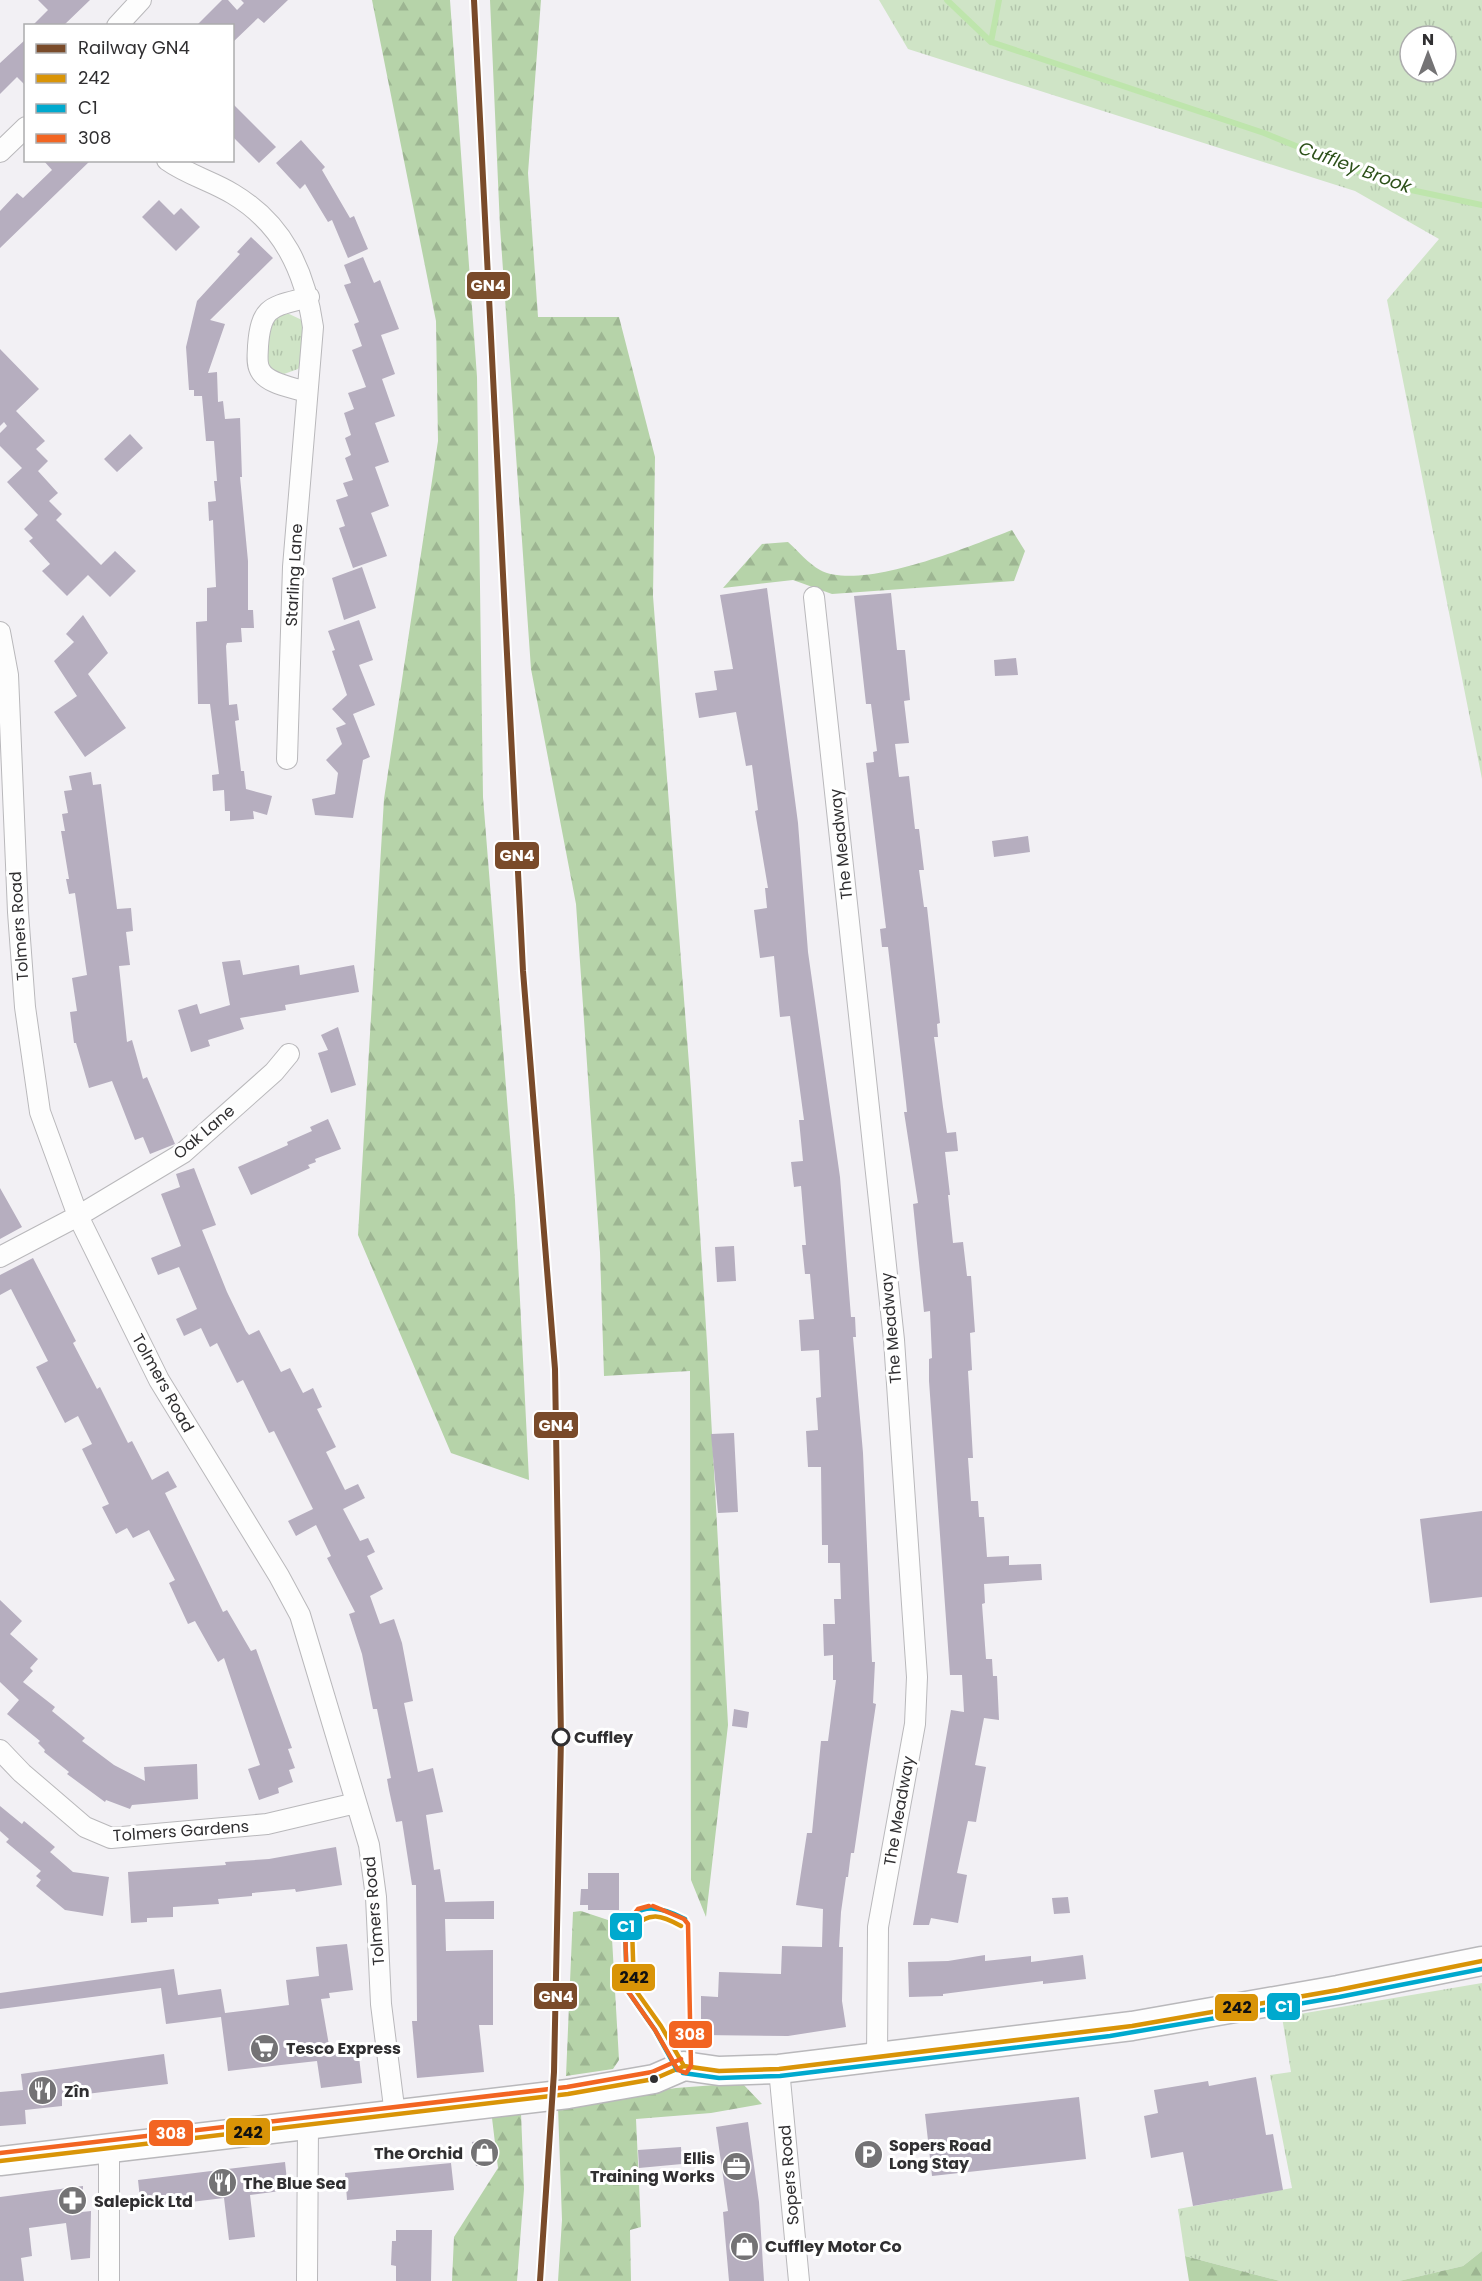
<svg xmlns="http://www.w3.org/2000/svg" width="1482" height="2281" font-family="Poppins,sans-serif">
  <defs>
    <pattern id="grass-tufts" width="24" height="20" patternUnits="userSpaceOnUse" patternTransform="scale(1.5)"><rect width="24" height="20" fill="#cfe4c6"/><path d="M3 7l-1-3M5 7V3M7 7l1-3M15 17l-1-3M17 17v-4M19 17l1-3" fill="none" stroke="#b2c4ab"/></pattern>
    <pattern id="forest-firs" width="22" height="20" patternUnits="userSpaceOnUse" patternTransform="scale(1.5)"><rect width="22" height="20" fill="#b6d3a9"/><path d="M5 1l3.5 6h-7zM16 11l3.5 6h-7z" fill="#9db592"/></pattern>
  </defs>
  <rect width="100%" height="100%" fill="#f2f0f4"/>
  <path fill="url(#grass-tufts)" fill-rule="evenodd" d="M879,0H1482V779L1387,300L1439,239L1355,191L908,49ZM1410,36H1446V72H1410Z
    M287,313L302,320C308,334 305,356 298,369L284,374L267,368L265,361L271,319Z
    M1482,1983V2251L1463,2266L1399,2281H1280L1185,2256L1178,2209L1292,2188L1270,2075L1291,2072L1282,2017Z"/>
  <path fill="url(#forest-firs)" d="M372,0H450L477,377L483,797L515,1200L529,1480L451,1453L358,1235L384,799L438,441L436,321Z
    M490,0H541L528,173L538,317H619L655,457L653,596L691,1090L707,1343L728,1725L706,1917L691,1880L690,1371L604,1376L600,1252L576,904L531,669L500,227Z
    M1012,530L1025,551L1014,581L832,594L793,580L723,588L762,544L788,542C798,551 809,564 820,570C861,592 970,546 1012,530Z
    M581,1911L611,1921L619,2060L613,2069L566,2076L573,1912Z
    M742,2083L762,2104L711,2113L636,2119L641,2227L630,2230L631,2281H558L562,2220L558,2107L676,2088Z
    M521,2113L524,2189L517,2281H452L454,2237L498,2168L492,2118Z
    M1482,2251V2281H1399L1463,2266Z
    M1185,2256L1280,2281H1189Z"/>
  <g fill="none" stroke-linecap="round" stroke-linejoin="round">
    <path stroke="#bee5ac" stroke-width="6" d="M947,0L991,42
      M999,0L991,42L1264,133L1397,187L1482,205"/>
  </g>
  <path fill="#b6aebf" d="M38,0H90L63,26H32L48,10Z
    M222,0H228L237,10L244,3L241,0H288L264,23L258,18L232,43V26H196Z
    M26,39V86L17,77L0,94V63Z
    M232,103L276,147L259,163L232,136Z
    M301,140L325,167L322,170L350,218L354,216L368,249L348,258L332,220L328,222L305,184L300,189L276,163Z
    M43,160H91L0,248V211L17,193L23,198L52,170Z
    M159,200L174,215L181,208L200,227L176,251L142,217Z
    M251,237L273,258L210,320L225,324L208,373L217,372L218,402L223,401L225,419L240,418L242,477H240L248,561V610H253L254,628H241L242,642L227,643L226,646L229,705L237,704L239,720L235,721L241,771H244L246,789L272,796L267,815L253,811L254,819L230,821V811H225L224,790L213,791L212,775L219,774L210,704H198L196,622L207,621V588L216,587L213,520L209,521L208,502L216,501L214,481H217L214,441H206L202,396H194V390H189L186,347L197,301L240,254L237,252Z
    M363,257L374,283L380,280L399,329L381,335L395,374L382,379L395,416L375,423L389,462L375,467L389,506L371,513L387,556L353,568L339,528L345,526L336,500L348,496L343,483L353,480L345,458L351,455L345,438L351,435L344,413L354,409L348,393L366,387L352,350L362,346L354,324L359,322L344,285L351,283L344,265Z
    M0,349L39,389L16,411L45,441L36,449L48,461L38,471L58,493L49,501L62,514L56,520L101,565L115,551L136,571L110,597L88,575L67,596L42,571L50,564L29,541L33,538L24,529L38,515L7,482L22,468L0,446V433L7,426L4,422L0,426Z
    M130,434L143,448L117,472L104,459Z
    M362,567L376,608L344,620L332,578Z
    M767,588L798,823L808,952L840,1177L851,1317H855L856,1337H853L863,1453L872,1662H875L873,1703L876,1704L854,1853H851L848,1877H846L841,1912L839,1947H843L842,2001L846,2027L788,2036L701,2035V1996L718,1997L719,1972L781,1974L782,1946L822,1947L823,1909L796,1905L807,1833H812L821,1741H828L836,1680H833V1655L824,1656L823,1624H835L834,1599H841L840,1563H828V1545H822L821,1467H808L806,1431L818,1430L816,1398L821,1397L819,1350L801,1351L799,1320L814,1319L810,1274H805L802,1245H806L801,1186L794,1187L791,1162L803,1161L799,1120H804L790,1016L780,1017L774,956L760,958L754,910L767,908L765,888H768L755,811L758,810L752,765L746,766L736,712L699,718L695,693L717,690L714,671L733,669L720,595Z
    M891,593L897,650H905L910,700L904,701L909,743L895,744L899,777L909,776L915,829H919L924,870H919L924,907H927L940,1023L937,1024L938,1037H934L943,1107L947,1133L956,1132L958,1151L945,1152L950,1195H948L953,1243L963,1242L967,1276H971L975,1332L970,1333L972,1370L968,1371L973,1458H968L971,1501H978L979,1517H984L987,1557L1009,1556V1565L1041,1564L1042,1580L984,1584L985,1603L982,1604L986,1659H992L993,1676H997L999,1720L984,1718L975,1765L986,1767L976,1822L968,1821L957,1873L967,1875L958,1923L931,1918L929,1925H913L951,1710L964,1712L962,1675H950L929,1381V1359L932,1358L930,1311L924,1312L913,1204L918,1203L904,1112H907L906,1102L888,947H882L880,929L886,928L866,763L874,762L873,752L877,751L871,704H866L854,596Z
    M83,615L108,653L88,674L126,728L85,757L54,712L77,696L54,661L74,642L66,634Z
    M359,620L373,660L359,665L375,705L353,714L370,757L363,760L353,818L315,815L312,799L335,794L338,773L326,760L342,744L336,728L346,724L332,709L347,695L332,651L335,650L328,631Z
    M1016,658L1018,675L995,676L994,660Z
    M91,772L93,785L101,784L117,909L131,908L133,931L126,932L130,965L119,966L127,1042L132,1040L143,1079L147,1077L175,1144L150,1154L143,1137L135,1140L112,1081L89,1088L76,1043H74L70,1012L77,1011L72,978L87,975L75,893L69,894L66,879H69L61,831H65L62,814L68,813L64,791L72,790L69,776Z
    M1028,836L1030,852L994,857L992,841Z
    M240,960L243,975L299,965L300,975L354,965L359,992L285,1005L286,1010L240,1018L244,1029L208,1040L210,1046L191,1052L178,1010L197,1004L200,1014L230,1005L222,962Z
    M338,1027L356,1085L331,1093L318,1053L328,1050L321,1035Z
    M328,1119L341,1149L315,1159L316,1162L308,1165L310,1168L251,1195L238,1167L288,1145L287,1142L312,1131L310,1127Z
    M194,1168L216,1225L202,1230L227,1292L246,1331L249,1335L259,1330L281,1372L290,1368L303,1393L313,1388L322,1407L317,1409L336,1447L326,1452L345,1490L358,1484L365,1498L343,1509L360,1541L368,1538L375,1552L367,1556L383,1589L370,1596L380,1624L394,1619L402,1643L413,1701L404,1703L418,1772L433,1768L443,1812L426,1815L434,1870L440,1869L445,1902L494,1901V1919H445L446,1951L493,1950V2025H479L484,2072L417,2078L412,2021H417L416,1885H412L402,1821L396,1822L389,1790L387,1779L391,1778L377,1709H373L362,1654L349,1614L355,1612L327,1558L331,1556L316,1525L296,1536L288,1521L313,1509L274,1431L269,1433L243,1380L237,1383L217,1343L210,1347L201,1328L184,1336L176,1319L197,1309L179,1267L158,1275L151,1258L181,1246L161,1194L180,1187L176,1174Z
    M0,1188L22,1227L0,1239Z
    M734,1246L736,1281L717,1282L715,1247Z
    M33,1258L76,1341L73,1343L97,1389L100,1387L128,1443L132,1441L152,1480L168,1471L177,1487L165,1493L223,1612L227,1610L251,1651L256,1649L292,1748L288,1749L295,1768L289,1770L293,1782L278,1788L279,1793L259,1800L248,1769L260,1765L224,1658L218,1662L195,1621L188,1624L169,1583L175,1580L149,1530L133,1538L127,1528L116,1534L102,1507L109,1504L82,1449L92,1444L78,1416L65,1423L36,1367L48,1361L11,1289L0,1295V1275Z
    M734,1433L738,1512L718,1513L711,1434Z
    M1482,1511V1597L1430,1603L1420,1519Z
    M0,1600L22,1621L10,1634L38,1659L30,1668L33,1671L23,1682L55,1707L52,1711L85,1738L82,1741L114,1765L145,1781L144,1767L197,1764L198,1799L132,1805L130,1809L106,1800L105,1802L67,1774L69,1772L44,1752L45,1750L38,1743L40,1741L7,1714L19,1700L0,1682Z
    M734,1709L749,1712L747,1728L732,1726Z
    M0,1806L22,1824L24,1821L55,1847L50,1852L73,1872L109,1877L103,1916L65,1910L36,1886L41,1880L36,1876L41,1871L6,1842L9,1839L0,1831Z
    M336,1847L342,1885L296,1892L295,1889L252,1893V1896L218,1899L219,1904L173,1907V1917L147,1918V1922L131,1923L128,1872L226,1865L225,1862L269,1859Z
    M588,1873H619V1910H588V1905H580L581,1889H588Z
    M1068,1897L1070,1913L1054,1914L1052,1898Z
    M347,1944L353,1990L329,1993L330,1998L321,1999L330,2051L358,2048L362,2083L321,2088L317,2061L228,2071L221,2017L166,2024L161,1988L0,2009V1993L174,1969L178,1995L221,1989L225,2013L289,2005L286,1980L319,1976L316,1947Z
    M985,1955V1961L1031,1956V1962L1083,1955L1086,1979L1043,1984V1981L943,1994V1996L909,1997L908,1962L948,1961Z
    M164,2054L168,2084L62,2097V2106L25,2110L26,2124L0,2126V2092L23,2090L21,2074Z
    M1256,2077L1266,2135L1273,2134L1283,2190L1193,2206L1183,2152L1151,2158L1144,2116L1158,2113L1154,2090L1208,2081L1209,2086Z
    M1079,2097L1086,2159L932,2176L925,2114Z
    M748,2122L759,2202L764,2281H729L723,2212L728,2211L716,2127Z
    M491,2139L495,2163L476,2166L472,2142Z
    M681,2147L682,2164L639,2168L638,2150Z
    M285,2162L288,2190L250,2195L255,2237L229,2240L224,2198L141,2208L138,2180Z
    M451,2163L454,2190L347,2200L345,2173Z
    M83,2186L82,2212L91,2211L90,2258L71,2260L66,2223L29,2228L32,2256L21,2258L24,2281H0V2197Z
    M396,2230H432L431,2281H396V2266L391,2265L392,2241H396Z"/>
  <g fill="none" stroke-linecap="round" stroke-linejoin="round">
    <defs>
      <path id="street" d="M117,26L141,0
        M0,152L26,127
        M167,160C188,175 212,181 233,194C283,224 305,271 313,327L293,567L287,759
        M306,392C292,387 267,384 260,370C256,363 258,353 258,346C261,305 272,307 309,297
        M814,597L894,1340L917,1677L915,1724L878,1927L877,2058
        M0,632L8,675L18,912L25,1007L40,1112L78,1216L159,1380L279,1576L300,1615L369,1845L376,1897L381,2004L395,2115
        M0,1257L78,1216L183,1153L274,1072L289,1054
        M0,1750L22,1773L85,1827L111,1838L267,1824L356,1803
        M779,2069L799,2281
        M109,2148V2281
        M307,2281L308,2125"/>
      <path id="secondary" d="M0,2161L568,2094L654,2079L684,2066L719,2071L779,2069L1132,2026L1338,1990L1482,1961"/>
    </defs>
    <use href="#street" stroke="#b9b8bb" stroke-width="22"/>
    <use href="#secondary" stroke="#b9b8bb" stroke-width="31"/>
    <use href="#street" stroke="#fdfdfd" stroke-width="20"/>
    <use href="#secondary" stroke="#fdfdfd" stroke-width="28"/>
    <defs>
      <path id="bus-1" d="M681,1926C661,1915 650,1911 632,1928L634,1988L661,2026L684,2066
        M0,2161L568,2094L654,2079L684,2066L719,2071L779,2069L1132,2026L1338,1990L1482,1961"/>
      <path id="bus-2" d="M677,2070L655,2030L627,1990L625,1928C636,1899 664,1908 685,1919
        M683,2073L719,2078L780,2076L1110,2036L1339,1997L1482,1969"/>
      <path id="bus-3" d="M649,1906L638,1909L625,1926L627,1990L655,2030L678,2070L686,2073L691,2066L688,1924L684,1919L653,1906
        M0,2153L567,2087L652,2072L681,2059"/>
    </defs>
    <use href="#bus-1" stroke="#fff" stroke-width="9"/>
    <use href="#bus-2" stroke="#fff" stroke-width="9"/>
    <use href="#bus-3" stroke="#fff" stroke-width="9"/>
    <use href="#bus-1" stroke="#d99407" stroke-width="4.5"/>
    <use href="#bus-2" stroke="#00a9ce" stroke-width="4.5"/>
    <use href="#bus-3" stroke="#f26522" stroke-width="4.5"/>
    <defs>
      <path id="rail-1" d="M474,0L523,971L555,1369L561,1738L554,2072L540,2281"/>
    </defs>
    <use href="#rail-1" stroke="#fff" stroke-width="10"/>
    <use href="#rail-1" stroke="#7a4b2a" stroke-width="6"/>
  </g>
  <defs>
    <symbol id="supermarket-disc" viewBox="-11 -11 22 22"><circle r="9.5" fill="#747375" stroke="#fff"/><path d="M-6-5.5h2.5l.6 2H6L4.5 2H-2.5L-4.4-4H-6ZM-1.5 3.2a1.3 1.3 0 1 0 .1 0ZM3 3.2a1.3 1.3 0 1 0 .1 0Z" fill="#fff"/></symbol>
    <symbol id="restaurant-disc" viewBox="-11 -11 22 22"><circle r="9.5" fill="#747375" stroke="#fff"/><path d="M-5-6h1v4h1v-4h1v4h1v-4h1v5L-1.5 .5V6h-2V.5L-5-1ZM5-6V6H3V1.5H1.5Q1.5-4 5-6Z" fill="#fff"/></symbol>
    <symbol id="shop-disc" viewBox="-11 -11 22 22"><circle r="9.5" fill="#747375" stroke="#fff"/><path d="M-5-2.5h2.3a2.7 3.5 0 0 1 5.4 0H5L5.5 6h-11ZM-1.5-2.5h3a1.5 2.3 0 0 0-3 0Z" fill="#fff"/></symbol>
    <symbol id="parking-disc" viewBox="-11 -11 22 22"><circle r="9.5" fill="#747375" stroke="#fff"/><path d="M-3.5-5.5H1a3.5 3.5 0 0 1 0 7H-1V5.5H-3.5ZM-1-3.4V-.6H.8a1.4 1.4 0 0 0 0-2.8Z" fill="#fff"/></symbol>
    <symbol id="office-disc" viewBox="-11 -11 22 22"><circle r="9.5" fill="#747375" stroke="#fff"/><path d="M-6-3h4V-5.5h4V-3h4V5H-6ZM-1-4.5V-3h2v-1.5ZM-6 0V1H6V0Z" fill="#fff"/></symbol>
    <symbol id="pharmacy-disc" viewBox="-11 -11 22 22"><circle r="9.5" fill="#747375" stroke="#fff"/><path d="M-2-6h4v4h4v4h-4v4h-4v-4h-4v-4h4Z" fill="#fff"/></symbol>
  </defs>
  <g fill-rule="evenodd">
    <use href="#supermarket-disc" x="248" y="2032" width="33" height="33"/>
    <use href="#restaurant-disc" x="26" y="2074" width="33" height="33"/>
    <use href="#shop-disc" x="468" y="2136" width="33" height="33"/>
    <use href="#parking-disc" x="852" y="2138" width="33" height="33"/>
    <use href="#office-disc" x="720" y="2150" width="33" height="33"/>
    <use href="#restaurant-disc" x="206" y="2166" width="33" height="33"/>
    <use href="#pharmacy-disc" x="56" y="2184" width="33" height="33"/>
    <use href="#shop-disc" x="728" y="2230" width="33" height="33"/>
  </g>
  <circle fill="#fff" stroke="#302f31" stroke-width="3" cx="561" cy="1737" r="8"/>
  <circle fill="#302f31" stroke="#fff" stroke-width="2" cx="654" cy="2079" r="5"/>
  <g text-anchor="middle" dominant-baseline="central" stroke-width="6" stroke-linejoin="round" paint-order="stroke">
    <g font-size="16" fill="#302f31" stroke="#fff">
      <text transform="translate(294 575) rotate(-87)">Starling Lane</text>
      <text transform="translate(841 844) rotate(-96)">The Meadway</text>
      <text transform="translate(19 926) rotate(-94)">Tolmers Road</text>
      <text transform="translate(204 1132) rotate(-40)">Oak Lane</text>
      <text transform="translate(891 1328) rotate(-95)">The Meadway</text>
      <text transform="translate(163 1383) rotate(61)">Tolmers Road</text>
      <text transform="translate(899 1811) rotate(-80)">The Meadway</text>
      <text transform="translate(181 1831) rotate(-4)">Tolmers Gardens</text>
      <text transform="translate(374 1911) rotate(-95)">Tolmers Road</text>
      <text transform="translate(789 2175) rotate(-95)">Sopers Road</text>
    </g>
    <g font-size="16" font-weight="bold" fill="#302f31" stroke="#fff" text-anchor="start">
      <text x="574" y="1737">Cuffley</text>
    </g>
    <g font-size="16" font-weight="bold" fill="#302f31" stroke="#fff" text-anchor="start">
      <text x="286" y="2048">Tesco Express</text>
      <text x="64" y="2091">Zîn</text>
      <text x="889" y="2145">Sopers Road<tspan x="889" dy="18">Long Stay</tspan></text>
      <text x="463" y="2153" text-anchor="end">The Orchid</text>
      <text x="715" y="2158" text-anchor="end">Ellis<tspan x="715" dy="18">Training Works</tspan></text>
      <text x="243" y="2183">The Blue Sea</text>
      <text x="94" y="2201">Salepick Ltd</text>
      <text x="765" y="2246">Cuffley Motor Co</text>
    </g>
    <g font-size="18" font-style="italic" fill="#2d511a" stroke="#fff">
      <text transform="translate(1355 167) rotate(20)">Cuffley Brook</text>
    </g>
  </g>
  <g stroke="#fff" stroke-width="2">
    <rect x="466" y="271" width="45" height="29" rx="6" fill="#7a4b2a"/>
    <rect x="494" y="841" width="46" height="29" rx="6" fill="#7a4b2a"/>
    <rect x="533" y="1411" width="46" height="28" rx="6" fill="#7a4b2a"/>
    <rect x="609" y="1912" width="34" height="29" rx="6" fill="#00a9ce"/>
    <rect x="611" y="1963" width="45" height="29" rx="6" fill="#d99407"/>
    <rect x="533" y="1982" width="45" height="28" rx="6" fill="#7a4b2a"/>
    <rect x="1266" y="1992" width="35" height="29" rx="6" fill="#00a9ce"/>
    <rect x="1214" y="1993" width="45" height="29" rx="6" fill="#d99407"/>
    <rect x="668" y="2020" width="45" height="29" rx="6" fill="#f26522"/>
    <rect x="225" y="2117" width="46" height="29" rx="6" fill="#d99407"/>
    <rect x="148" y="2119" width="46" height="28" rx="6" fill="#f26522"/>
  </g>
  <g font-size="16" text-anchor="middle" font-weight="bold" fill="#fff">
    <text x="488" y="291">GN4</text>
    <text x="517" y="861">GN4</text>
    <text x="556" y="1431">GN4</text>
    <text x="626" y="1932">C1</text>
    <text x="556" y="2002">GN4</text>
    <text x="1284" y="2012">C1</text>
    <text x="690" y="2040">308</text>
    <text x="171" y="2139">308</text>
  </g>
  <g font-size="16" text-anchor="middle" font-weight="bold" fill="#111">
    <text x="634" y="1983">242</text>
    <text x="1237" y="2013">242</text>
    <text x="248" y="2138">242</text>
  </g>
  <rect x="24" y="24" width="210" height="138" fill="#ffffff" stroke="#acacad" stroke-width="1.5"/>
  <rect x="36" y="44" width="30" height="9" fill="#7a4b2a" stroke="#acacad" stroke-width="1.5"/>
  <text x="78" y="54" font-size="18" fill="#302f31">Railway GN4</text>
  <rect x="36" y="74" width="30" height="9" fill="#d99407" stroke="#acacad" stroke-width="1.5"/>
  <text x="78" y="84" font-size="18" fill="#302f31">242</text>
  <rect x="36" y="104" width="30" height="9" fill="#00a9ce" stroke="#acacad" stroke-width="1.5"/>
  <text x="78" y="114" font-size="18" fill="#302f31">C1</text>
  <rect x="36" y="134" width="30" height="9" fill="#f26522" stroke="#acacad" stroke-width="1.5"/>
  <text x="78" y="144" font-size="18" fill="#302f31">308</text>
  <g transform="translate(1428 54)"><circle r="28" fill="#ffffff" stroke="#acacad" stroke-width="1.5"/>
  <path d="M0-4.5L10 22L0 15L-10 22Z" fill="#747375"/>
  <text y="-9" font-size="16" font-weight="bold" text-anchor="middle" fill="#302f31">N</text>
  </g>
</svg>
